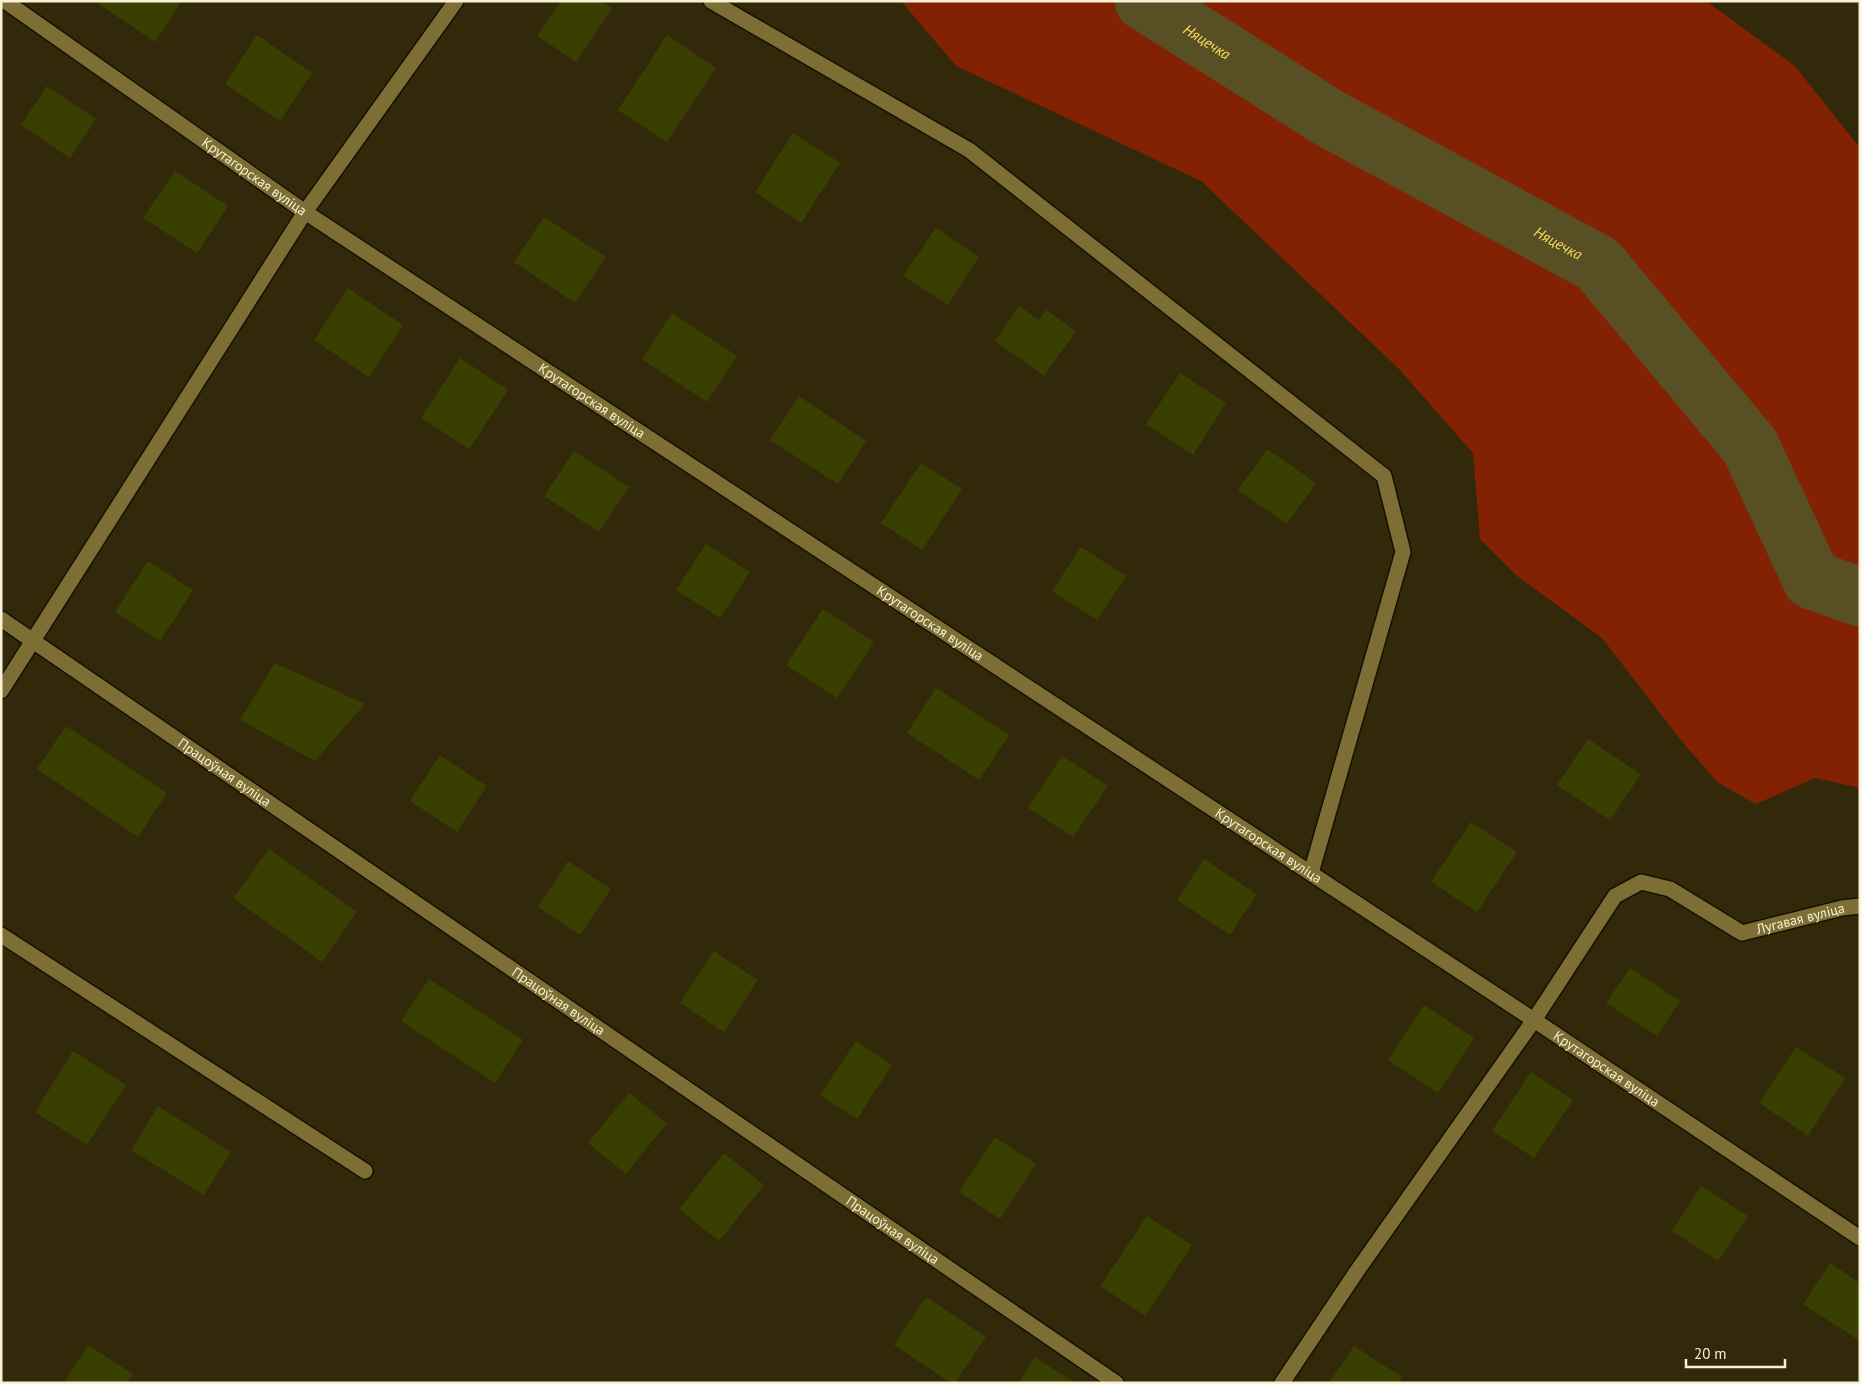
<svg xmlns="http://www.w3.org/2000/svg" width="1861" height="1384" font-family="'PT Sans',sans-serif">
  <rect width="100%" height="100%" fill="#31290a"/>
  <path fill="#832103" d="M901,1H1706L1795,66L1860,148V788L1815,778L1756,804L1717,782L1680,739L1602,638L1517,576L1480,539L1473,453L1398,368L1201,181L956,66Z"/>
  <g fill="none" stroke-linecap="round" stroke-linejoin="round">
    <path stroke="#594f24" stroke-width="59" id="s1" d="M1144,1L1329,118L1598,264L1750,446L1812,580L1860,597"/>
  </g>
  <path fill="#393f00" d="M98,1H182L155,42L97,3Z
    M561,1H601L612,8L576,62L537,36Z
    M257,35L312,73L280,121L225,84Z
    M667,35L716,68L667,142L618,110Z
    M47,86L96,119L70,158L21,125Z
    M793,133L840,163L801,223L755,192Z
    M175,171L228,206L197,253L143,218Z
    M544,217L606,257L575,303L514,262Z
    M936,228L979,257L948,305L903,276Z
    M348,288L403,325L369,377L314,340Z
    M1019,306L1039,320L1046,310L1076,331L1044,376L995,341Z
    M672,313L737,356L707,402L642,359Z
    M460,358L508,390L469,449L421,418Z
    M1180,373L1226,403L1193,455L1146,424Z
    M799,396L866,441L838,484L770,440Z
    M1267,449L1316,483L1287,524L1238,490Z
    M574,451L629,487L599,532L544,496Z
    M921,463L962,489L922,550L881,523Z
    M706,544L750,572L720,618L676,590Z
    M1081,547L1126,576L1097,620L1052,591Z
    M148,561L193,590L160,641L115,612Z
    M823,609L874,642L837,698L786,665Z
    M275,663L365,704L315,761L240,720Z
    M936,688L1009,735L979,780L907,733Z
    M66,726L167,793L138,837L37,769Z
    M1588,739L1641,774L1610,820L1557,785Z
    M440,755L487,786L457,832L410,801Z
    M1062,756L1108,786L1073,837L1028,808Z
    M1471,822L1517,852L1477,912L1431,882Z
    M269,849L357,912L322,962L233,898Z
    M1204,859L1257,894L1230,935L1177,900Z
    M568,861L611,889L580,935L538,907Z
    M714,951L758,980L724,1032L680,1003Z
    M1630,968L1680,1001L1657,1036L1606,1003Z
    M429,979L523,1040L495,1083L401,1021Z
    M1424,1005L1474,1038L1438,1093L1388,1060Z
    M856,1041L892,1065L857,1119L820,1095Z
    M1796,1047L1845,1078L1808,1136L1759,1103Z
    M73,1051L126,1085L87,1145L35,1112Z
    M1531,1072L1573,1100L1534,1158L1492,1131Z
    M629,1093L667,1123L626,1174L588,1143Z
    M158,1106L231,1152L204,1195L131,1150Z
    M995,1137L1036,1164L1000,1219L959,1192Z
    M724,1153L764,1185L719,1241L679,1209Z
    M1701,1186L1748,1216L1718,1261L1672,1231Z
    M1147,1216L1192,1245L1145,1316L1100,1286Z
    M1830,1263L1860,1283V1341L1803,1304Z
    M926,1297L986,1337L955,1383H951L894,1345Z
    M88,1345L133,1374L127,1383H68L65,1381Z
    M1354,1346L1402,1377L1398,1383H1329Z
    M1035,1357L1075,1383H1018Z"/>
  <g fill="none" stroke-linecap="round" stroke-linejoin="round">
    <defs>
      <path id="service" d="M1,935L365,1171"/>
      <g id="minor">
        <path id="s2" d="M5,1L305,212L1534,1020L1860,1238"/>
        <path d="M711,1L969,150L1384,476L1403,552L1311,873"/>
        <path id="s3" d="M1,619L1116,1383"/>
        <path d="M1,691L305,212L456,1"/>
        <path id="s4" d="M1282,1383L1357,1271L1534,1020L1615,896L1641,882L1670,889L1742,933L1842,908L1860,906"/>
      </g>
    </defs>
    <use href="#service" stroke="#171202" stroke-width="18"/>
    <use href="#minor" stroke="#171202" stroke-width="18"/>
    <use href="#service" stroke="#7c6e34" stroke-width="15"/>
    <use href="#minor" stroke="#7c6e34" stroke-width="15"/>
  </g>
  <g text-anchor="middle" dominant-baseline="central" stroke-width="4" stroke-linejoin="round" paint-order="stroke">
    <g font-size="14" fill="#f8f1d3" stroke="#31290a">
      <text stroke="none"><textPath href="#s2" startOffset="305">Крутагорская вуліца</textPath></text>
      <text stroke="none"><textPath href="#s2" startOffset="710">Крутагорская вуліца</textPath></text>
      <text stroke="none"><textPath href="#s2" startOffset="1115">Крутагорская вуліца</textPath></text>
      <text stroke="none"><textPath href="#s3" startOffset="271">Працоўная вуліца</textPath></text>
      <text stroke="none"><textPath href="#s2" startOffset="1520">Крутагорская вуліца</textPath></text>
      <text stroke="none"><textPath href="#s4" startOffset="794">Лугавая вуліца</textPath></text>
      <text stroke="none"><textPath href="#s3" startOffset="676">Працоўная вуліца</textPath></text>
      <text stroke="none"><textPath href="#s2" startOffset="1925">Крутагорская вуліца</textPath></text>
      <text stroke="none"><textPath href="#s3" startOffset="1081">Працоўная вуліца</textPath></text>
    </g>
    <g font-size="15" font-style="italic" fill="#fcdc5b" stroke="#31290a">
      <text stroke="none"><textPath href="#s1" startOffset="75">Няцечка</textPath></text>
      <text stroke="none"><textPath href="#s1" startOffset="480">Няцечка</textPath></text>
    </g>
  </g>
  <rect width="1861" height="1384" fill="none" stroke="#f8f1d3" stroke-width="5"/>
  <path d="M1686 1359v8h99v-8" fill="none" stroke="#f8f1d3" stroke-width="2.5"/>
  <text x="1694" y="1359" font-size="15" fill="#f8f1d3" stroke="#31290a" stroke-width="4" paint-order="stroke">20 m</text>
</svg>
